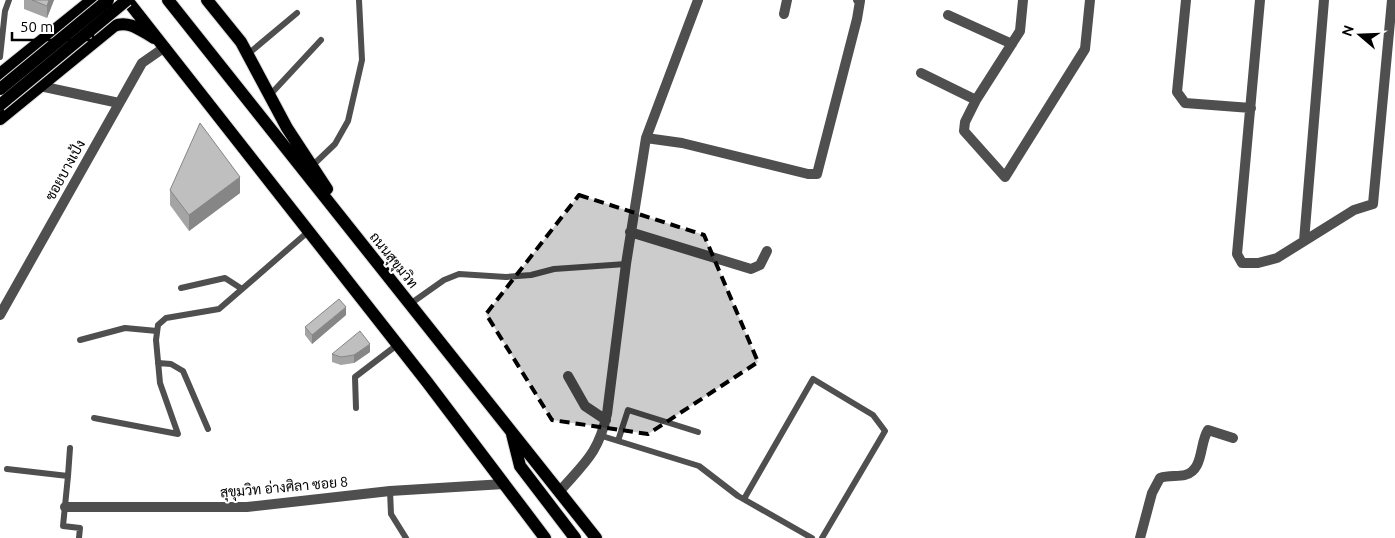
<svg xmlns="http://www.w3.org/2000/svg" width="1395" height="538" font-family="Ubuntu,Sarabun,sans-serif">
  <rect width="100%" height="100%" fill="#fff"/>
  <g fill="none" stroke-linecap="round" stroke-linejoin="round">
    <defs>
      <path id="primary" d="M127,0L427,382L545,538
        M168,0L596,538
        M207,0L241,42L287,128L327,189
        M0,74L92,0
        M0,119L114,26C129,20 140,30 154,38
        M512,434L520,466L575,538"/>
    </defs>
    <use href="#primary" stroke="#dbdbdb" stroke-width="14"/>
    <path stroke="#4f4f4f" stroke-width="6" d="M248,54L297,13
      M0,57L5,11L9,0
      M269,96L321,40
      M312,166L335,144L348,121L362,60L359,0
      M181,288L225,278L242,289
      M410,304L444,280L459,274L506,277L531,275L554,269L626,264
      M80,340L125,328L157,331
      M158,363L171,364L183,371L208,429
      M356,408L355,377L397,345
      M94,418L178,434L160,383L156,340L158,325L166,318L219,309L309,231
      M602,436L699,466L738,496L812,538
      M618,441L628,410L698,432
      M7,469L68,476L63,526L80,528L79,538
      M68,476L70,448
      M390,491L391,514L406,538
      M744,499L813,379L873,415L885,431L822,538"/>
    <path stroke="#4f4f4f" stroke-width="10" d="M1023,0L1020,31L976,100L965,122L964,131L1005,177L1085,49L1090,0
      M1186,0L1177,92L1185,103L1251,108
      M1260,0L1237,254L1242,263H1258L1277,258L1354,210L1373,204L1392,0
      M784,14L787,0
      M948,15L1012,44
      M921,73L976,100
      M40,86L119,103
      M646,138L682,143L808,174H817L857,19L860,1L858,0
      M630,232L751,269L760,265L767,251
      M1304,241L1324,0
      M0,315L142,63L165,47
      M568,376L585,406L606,420
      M559,492C585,462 598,454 607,414L626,264L646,138L698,0
      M65,507H247L390,491L504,484
      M1140,538L1152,493L1160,478C1169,475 1177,477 1185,475C1204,470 1199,444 1208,430L1233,438"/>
    <use href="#primary" stroke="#000" stroke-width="12"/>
    <defs>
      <path id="primary-bridge" d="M0,89L108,0
        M0,105L127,0"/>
    </defs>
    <use href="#primary-bridge" stroke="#dbdbdb" stroke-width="14" stroke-linecap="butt"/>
    <use href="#primary-bridge" stroke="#000" stroke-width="12"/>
  </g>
  <path fill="#a4a4a4" d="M24,0H54L47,18L24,9Z
    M170,190L240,193L189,231L170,205Z
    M346,315L312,344L305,335V327Z
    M370,352L354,363L341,365L332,362V354Z"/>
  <path fill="#868686" d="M49,0H54L47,18V6Z
    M240,177V193L189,231V215Z
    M346,307V315L312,344V335Z
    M370,344V352L354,363V355Z"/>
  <path fill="#bfbfbf" stroke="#868686" d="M32,0H49L47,6Z
    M200,123L240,177L189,215L170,190Z
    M339,299L346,307L312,335L305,327Z
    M360,331L370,344L354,355L341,357L332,354Z"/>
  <path fill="#000" fill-opacity="0.2" stroke="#000" stroke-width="4" stroke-dasharray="10 6" stroke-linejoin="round" d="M579,195L704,235L758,362L648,434L552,420L486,314Z"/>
  <g text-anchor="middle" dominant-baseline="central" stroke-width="4" stroke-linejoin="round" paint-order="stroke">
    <g font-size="14" fill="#000" stroke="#fff">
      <text transform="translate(65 170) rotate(-61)">ซอยบางเป้ง</text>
      <text transform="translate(394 260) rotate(51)">ถนนสุขุมวิท</text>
      <text transform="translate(284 487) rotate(-5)">สุขุมวิท อ่างศิลา ซอย 8</text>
    </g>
  </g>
  <g transform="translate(1360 35) rotate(289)" stroke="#ffffff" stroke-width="4" paint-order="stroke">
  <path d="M0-4L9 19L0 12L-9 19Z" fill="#000000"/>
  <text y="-8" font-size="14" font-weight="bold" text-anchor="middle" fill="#000000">N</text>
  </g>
  <path d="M12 32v8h81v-8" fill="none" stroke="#000000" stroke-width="2.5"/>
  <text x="20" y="32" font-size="15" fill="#000000" stroke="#ffffff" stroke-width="4" paint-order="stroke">50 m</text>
</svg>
